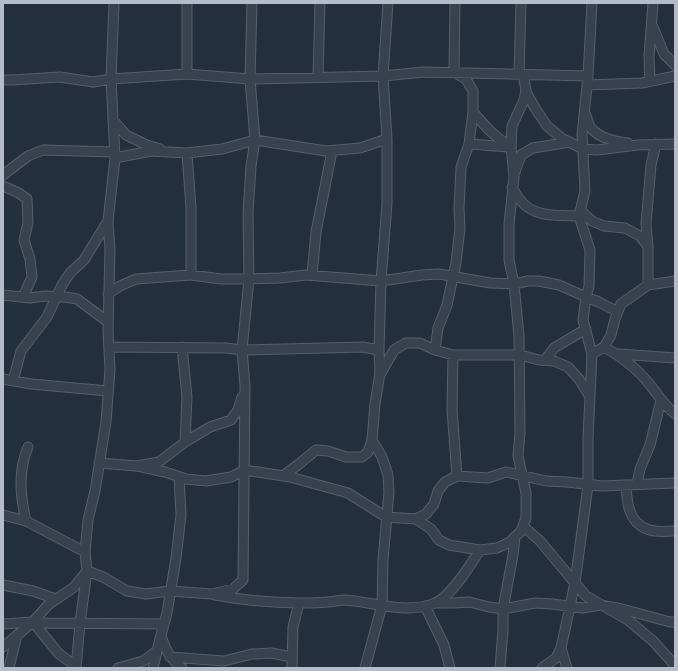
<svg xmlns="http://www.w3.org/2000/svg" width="678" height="671" font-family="Figtree,sans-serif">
  <rect width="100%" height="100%" fill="#242f3e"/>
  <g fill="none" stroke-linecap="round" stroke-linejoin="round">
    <defs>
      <path id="minor" d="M187,3V74
        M653,27L664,54L675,65
        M519,74L521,3
        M588,76L592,3
        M318,77L320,3
        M3,80H12L60,77L93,82L111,79L187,74L250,79L383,76L424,72L588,76L582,135L585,191L579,216L590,250L589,286L586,297L583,320L592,354L588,438V485L575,583L586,596L628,620L653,641L672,662L675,668
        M650,81L649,56L653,3
        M587,85L642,83L675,76
        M526,92L535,108L547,126L563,139L583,149L597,150L638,145L675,144
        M473,112C486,127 494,137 511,147
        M585,113C587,117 588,124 591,128C599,138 616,142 628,143
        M113,120L126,135L147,145L160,149
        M469,144L508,147
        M187,153L191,208V275
        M115,158L151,151L187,153L222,149L255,140L326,151L360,148L387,139
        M515,172L521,155L533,148L570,142
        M3,175L28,156L43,150L115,152
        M3,186L19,193L27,199L28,223L24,240L30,259L32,277L23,297
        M512,187C515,192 517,197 521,201C534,218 560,215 579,216
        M580,210L592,221L604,226L625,228L640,236L647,245
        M312,275L316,232L332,151
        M648,285V246L646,224L651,165L656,144
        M108,294L120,286L136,279L163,277L191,275L221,279H249L280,278L306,275L381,281L422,275L439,274L490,283L514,284L528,281H539L559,285L586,297L599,302L618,312
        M3,295L30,298L45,296L65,297L77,299L108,322
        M109,347L226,348L242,350L363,347L379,350
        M182,347L187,397L185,442
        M604,347C624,358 641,372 654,390C661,399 666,407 675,414
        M435,350L438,328L447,305L456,263L460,228L459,209L461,167L469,144L473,112V91L466,79L454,72L455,3
        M592,354L604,347L611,335L615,319L621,304L648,285L675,281
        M619,354L675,358
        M453,355L452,410L457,476
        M545,360L554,348L586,329
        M381,373L394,350L406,343H420L435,350L453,355H520L539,360L554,361L568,367L579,379L590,397
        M3,379L31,384L108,391
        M13,381L21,351L47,317L62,285L70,273L84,260L108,221
        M99,463L137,466L159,462L185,442L210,427L231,420L238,410L242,397
        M137,466L165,472L186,479L206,481L231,477L245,470L290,477L348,493L386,517L416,519L426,514L434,504L438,491L445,482L457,476L488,478L506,472L546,481L567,482L602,486L675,483
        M283,476L299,464L316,450L328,451L346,457H362L368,452L372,440
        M637,484L640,469L650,445L661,400
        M626,485C627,502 628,522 647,529C655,533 666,531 675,531
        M3,515L26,521L85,552
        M416,519L431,529L439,540L449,545L480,550L497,548L510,542L521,531L526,518V493L518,456L520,433L519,336L514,284L509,260V224L514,177L511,147L512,126L524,100L526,90L523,74
        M26,521C20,495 18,471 28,447
        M523,526L540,541L575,583L561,648L556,658L542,668
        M3,585L33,591L56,599
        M215,595C243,600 272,603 300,603C309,603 318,603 327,602C333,602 339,600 345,600C374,602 407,615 435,603C451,597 471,564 480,550
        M437,603H453L469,602L489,607L503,609L535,603L552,604L583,608L600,605L622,609L670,622H675
        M425,606L444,645L450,668
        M33,622L59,654L76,666
        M3,624L33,622L45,623L164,624
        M161,635C165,649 170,659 182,668
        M3,647L33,622L48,605L74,587L87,571L85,552L88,520L95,491L106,422L110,370L108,330L110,250L108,221L115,158L111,79L114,3
        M561,648L567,668
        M170,657L224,661L252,654L271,653L292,657
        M9,668L17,635
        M76,668L80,623L87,571L103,577L127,591L146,594L170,591L212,594L233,589L243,580L245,386L242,350L249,279L248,213L251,166L255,140L250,79L252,3
        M118,668L143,661L157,651
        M153,668L160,639L167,613L176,558L181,515L179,477
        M292,668L293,627L299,603
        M365,668L382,605L383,560L389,492L388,475L382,457L372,440L375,404L380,373L379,350L381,281L387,204V139L383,76L388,3
        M500,668L503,630V609L513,555L515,537"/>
    </defs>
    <use href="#minor" stroke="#565f6c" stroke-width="11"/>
    <use href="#minor" stroke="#38414e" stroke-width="9"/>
  </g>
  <rect width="678" height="671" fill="none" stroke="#b4bcc9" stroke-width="8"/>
</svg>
